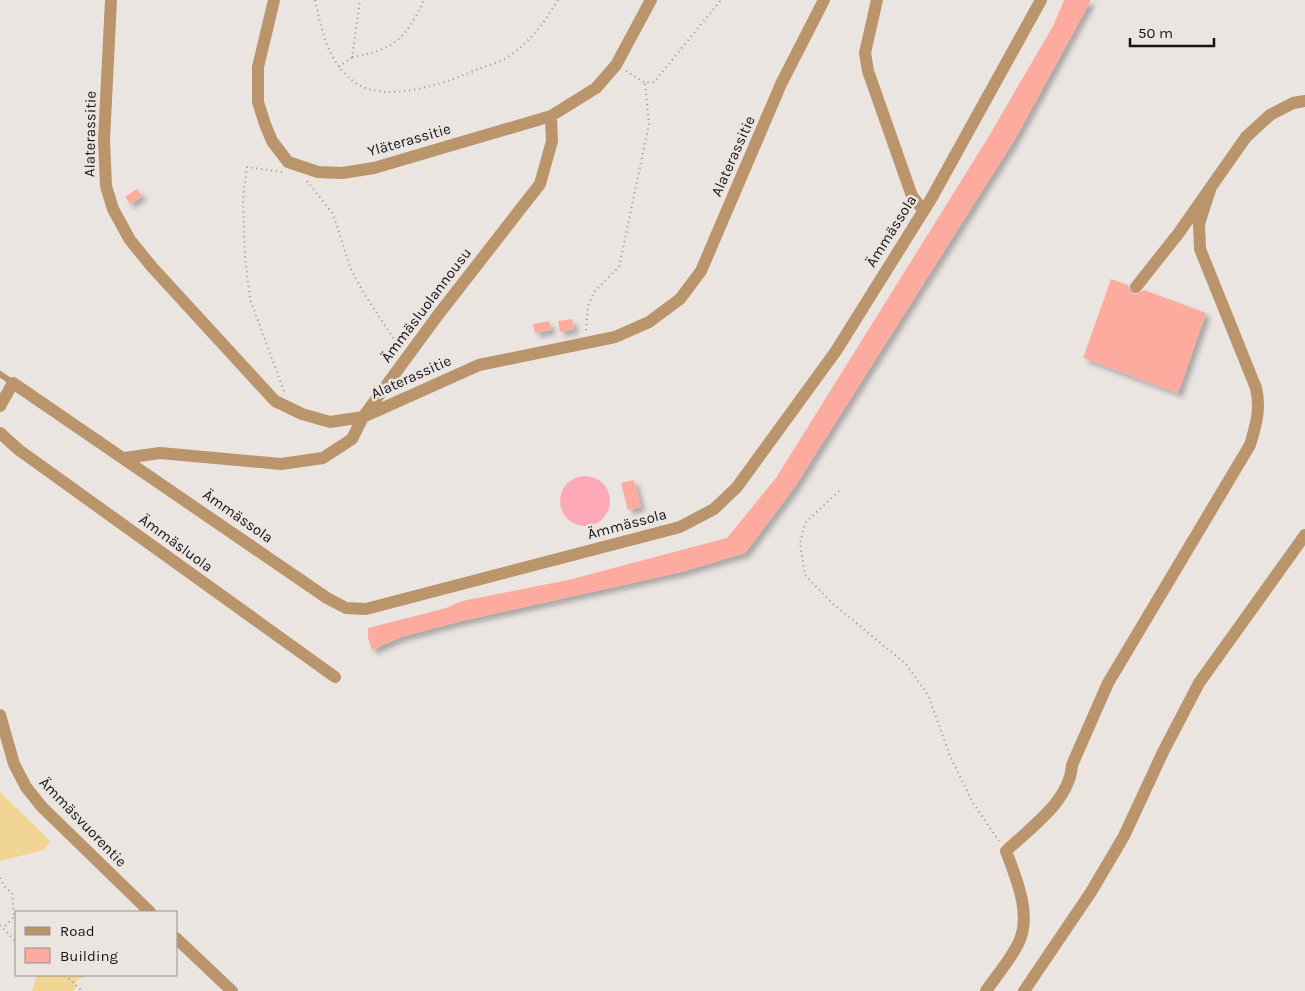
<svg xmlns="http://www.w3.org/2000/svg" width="1305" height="991" font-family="Karla,sans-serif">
  <defs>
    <filter id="shadow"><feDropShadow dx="4.5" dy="4.5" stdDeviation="2.5" flood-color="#0004"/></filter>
  </defs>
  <rect width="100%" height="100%" fill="#ebe5e2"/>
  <path fill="#f1d594" d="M0,792L50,841L44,850L0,861Z
    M37,975H87L77,980L74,991H32Z"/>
  <path fill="#fda9b7" d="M560 501a25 25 0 1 1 50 0a25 25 0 1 1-50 0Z"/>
  <path fill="#feab9f" filter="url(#shadow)" d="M1064,0H1091L1015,139L794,488L745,553L681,572L457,622L401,637L372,650L368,638V628L446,608L462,601L568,580L727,538L776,478L986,141L1053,26Z
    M137,189L142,196L130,204L125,197Z
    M1111,279L1128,285L1129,290L1134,295L1144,290L1206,313L1178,393L1083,358Z
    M572,319L574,329L560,332L558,321Z
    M549,321L551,330L535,333L533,324Z
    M634,480L641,507L628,510L621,483Z"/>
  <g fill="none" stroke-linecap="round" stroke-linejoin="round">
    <path stroke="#95918f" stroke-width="2" stroke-dasharray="1 4" stroke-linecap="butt" d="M315,0C322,31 327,60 353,81C385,106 448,82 481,68C491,64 503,61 512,54C535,36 543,24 558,0
      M352,57C394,50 406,39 424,0
      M339,67L352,57L360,0
      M626,71L645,83L654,82L721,0
      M282,172L247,167L243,200L245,256L250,299L284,391
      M307,181L333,214L350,267L363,292L399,347
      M586,330L588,306L594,292L619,267L649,124L645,83
      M839,491L805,523L800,543L805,575L833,604L906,664L928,695L950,756L973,803L999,841
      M0,878L4,886L12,893L14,917L3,928
      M0,925L16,942
      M65,975L82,991"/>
    <path stroke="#ba946b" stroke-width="6" d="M0,374L13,383"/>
    <path stroke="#ba946b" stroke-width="12" d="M111,0L104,140L106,186L113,209L130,240L152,267L275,401L302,414L330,422L363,417L479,365L615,337L649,322L680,299L701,271L781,84L824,0
      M274,0L258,67V102L265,124L272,141L288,162L318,172L342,173L374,168L551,116L596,88L616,65L651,0
      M877,0L865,53L868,71L912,196L923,210
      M1136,287L1178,234L1246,137L1270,115L1293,103L1305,101
      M0,406L13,383L327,598L346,608L366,609L680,527L714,509L737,487L836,351L931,199L1041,0
      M0,433L19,450L335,677
      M125,458L160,453L281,464L323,458L352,439L363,417L438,315L540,184L552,141L551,116
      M0,715L14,764L26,787L42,807L150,912
      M176,938L232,991
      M986,991C997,975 1011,959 1019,942C1032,914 1016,878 1006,851C1031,827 1070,801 1072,765L1108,683L1250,445C1256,425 1261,409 1256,388L1200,249L1199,224L1210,190
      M1024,991L1091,892L1124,836L1163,752L1199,683L1305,535"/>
  </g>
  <g text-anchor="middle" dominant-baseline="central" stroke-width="5" stroke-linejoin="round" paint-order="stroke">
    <g font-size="15" fill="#161413" stroke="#ebe5e2">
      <text transform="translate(90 134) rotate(-89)">Alaterassitie</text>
      <text transform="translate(409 140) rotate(-16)">Yläterassitie</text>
      <text transform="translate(733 156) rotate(-66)">Alaterassitie</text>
      <text transform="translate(891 231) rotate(-58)">Ämmässola</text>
      <text transform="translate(426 305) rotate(-53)">Ämmäsluolannousu</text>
      <text transform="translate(411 377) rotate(-24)">Alaterassitie</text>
      <text transform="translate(238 516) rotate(35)">Ämmässola</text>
      <text transform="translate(627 524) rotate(-15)">Ämmässola</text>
      <text transform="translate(176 543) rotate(36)">Ämmäsluola</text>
      <text transform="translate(83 822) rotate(46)">Ämmäsvuorentie</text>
    </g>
  </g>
  <rect x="15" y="911" width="162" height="65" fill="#ebe5e2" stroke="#96918f"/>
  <rect x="25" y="927" width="25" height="8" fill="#ba946b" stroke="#96918f"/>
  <text x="60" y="936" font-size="15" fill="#161413">Road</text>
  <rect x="25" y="948" width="25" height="15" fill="#feab9f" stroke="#96918f"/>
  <text x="60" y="961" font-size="15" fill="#161413">Building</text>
  <path d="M1130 38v8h84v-8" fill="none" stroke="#161413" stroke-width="2.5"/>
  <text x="1138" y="38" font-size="15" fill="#161413" stroke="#ebe5e2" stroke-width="4" paint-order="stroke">50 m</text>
</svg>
